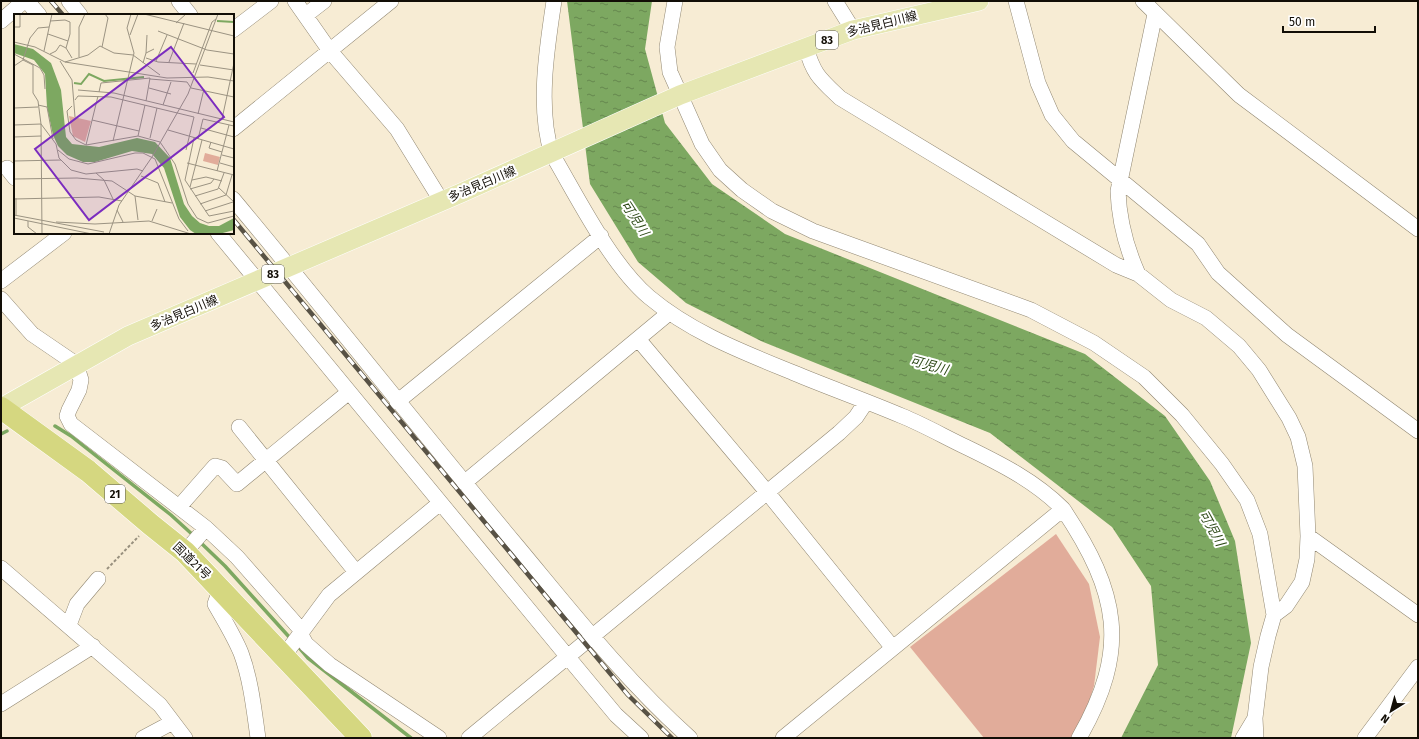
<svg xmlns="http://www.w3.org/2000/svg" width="1419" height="739" font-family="'Fira Sans','Noto Sans JP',sans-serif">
  <defs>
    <pattern id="water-ripples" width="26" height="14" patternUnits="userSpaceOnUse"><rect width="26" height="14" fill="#7da861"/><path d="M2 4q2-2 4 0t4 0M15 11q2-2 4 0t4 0" fill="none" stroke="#65874e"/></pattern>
  </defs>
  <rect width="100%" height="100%" fill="#f7ecd4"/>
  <path fill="#e1ac9a" d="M1056,534L1089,584L1100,637L1094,686L1084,718L1073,738H984L910,647Z"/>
  <path fill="url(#water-ripples)" d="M567,1H652L645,49L665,123L712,184L785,234L1085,354L1165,416L1210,481L1235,541L1251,643L1231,738H1121L1158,665L1151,586L1112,527L990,433L761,341L686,303L638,262L590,184Z"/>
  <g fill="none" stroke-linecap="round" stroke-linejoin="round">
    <path stroke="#7da861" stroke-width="3.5" d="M55,426L71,436L171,515L194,536
      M1,434L7,431
      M200,542L225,566L291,639
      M297,645L308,658L411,738"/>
    <defs>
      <path id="minor" d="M27,1L39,15
        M69,1L80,15
        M179,1L190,15
        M295,1L330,51L397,129L442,202
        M554,1C547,47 537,109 552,154C578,198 611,265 649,297C692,333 743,352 794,373C830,388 867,401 902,416C924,425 945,437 966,447C1001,464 1035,481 1063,509L783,738
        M675,1L667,47L670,72L702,144L720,170L742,190L772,211L813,231L1031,310L1094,343L1144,377L1182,415L1222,464L1247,500L1260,534L1274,615
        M835,1L853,30
        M1016,1L1038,83L1052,115L1073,141L1198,244L1218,273L1287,335L1418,431
        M1143,1L1239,95L1418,229
        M306,15L324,1
        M1,21L24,1
        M233,30L271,1
        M806,47C813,74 820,79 840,98L1116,265L1138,274L1171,300L1206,318L1239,346L1259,370L1289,418L1298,437L1305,466L1308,536L1307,559L1302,582L1286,606L1274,615L1268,636L1261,667L1255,718L1256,738
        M233,129L391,1
        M7,168L15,178
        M233,199C329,314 421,431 517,546C572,612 625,680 690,738
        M218,233L567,656L616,715L641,738
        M1138,274C1126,247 1119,221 1118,191L1155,14
        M1,281L64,233
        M1,299L32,334L76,364L81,380L79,390L69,410L67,416L71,424L206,528L237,557L302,631
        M638,339L767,492L893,648
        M397,402L601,236
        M239,427L356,572
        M464,483L669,313
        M179,507L215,466L222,468L237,484L349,392
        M1063,509C1119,593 1130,649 1079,738
        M1308,536L1418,615
        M185,552L206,528
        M1,568L160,705L185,738
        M220,590L215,604C224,620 234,636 241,653C251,680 254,710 258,738
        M69,625L77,604L98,579
        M300,633L306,644L330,665L439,738
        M283,657L329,595L440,503
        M1,704L93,646
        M143,738L173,722
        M469,738L839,433L856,417L866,402
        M1243,738L1255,718
        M1365,738L1418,667"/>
      <path id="major" d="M1,408L128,336L461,193L680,95L853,30L979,1"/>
      <path id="highway" d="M1,408L88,471L150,524L185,552L361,738"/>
    </defs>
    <use href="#minor" stroke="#918772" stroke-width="16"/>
    <use href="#major" stroke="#fff" stroke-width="20"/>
    <use href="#highway" stroke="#fff" stroke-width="23"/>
    <path stroke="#98907e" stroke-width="2" stroke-dasharray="3 2" stroke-linecap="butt" d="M107,569L139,536"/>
    <use href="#minor" stroke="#fff" stroke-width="15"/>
    <use href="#major" stroke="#e6e7b3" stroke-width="19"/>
    <use href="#highway" stroke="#d5d780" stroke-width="22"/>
    <defs>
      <path id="rail" d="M51,1L63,15
        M233,219L628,695L672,738"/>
    </defs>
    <use href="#rail" stroke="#585245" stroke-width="4.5"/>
    <use href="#rail" stroke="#fff" stroke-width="3" stroke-dasharray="9" stroke-linecap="butt"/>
  </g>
  <g text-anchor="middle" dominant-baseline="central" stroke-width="4" stroke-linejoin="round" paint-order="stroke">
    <g fill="#fff" stroke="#595651" stroke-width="1">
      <rect x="816" y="31" width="22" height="18" rx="3"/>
      <rect x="262" y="265" width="22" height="18" rx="3"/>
      <rect x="105" y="485" width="20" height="18" rx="3"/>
    </g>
    <g font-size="11" font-weight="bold" fill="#120e06">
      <text x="827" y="40">83</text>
      <text x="273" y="274">83</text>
      <text x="115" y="494">21</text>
    </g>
    <g font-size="12" fill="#120e06" stroke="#fff">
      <text transform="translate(882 24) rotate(-14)">多治見白川線</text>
      <text transform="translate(482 184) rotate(-23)">多治見白川線</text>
      <text transform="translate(184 313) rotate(-23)">多治見白川線</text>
      <text transform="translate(192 561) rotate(44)">国道21号</text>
    </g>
    <g font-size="13" font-style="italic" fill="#2e4a18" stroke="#fff">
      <text transform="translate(635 218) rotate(57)">可児川</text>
      <text transform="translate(929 365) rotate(15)">可児川</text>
      <text transform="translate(1212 528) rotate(61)">可児川</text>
    </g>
  </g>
  <g transform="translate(14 14)">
    <rect width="220" height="220" fill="#f7ecd4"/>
    <path d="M191,139L206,143L204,151L189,147Z" fill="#e1ac9a"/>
    <path d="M55,102L77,107L71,128L59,122Z" fill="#e1ac9a"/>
    <path d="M0,30L19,35L37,49L47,76L52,123L58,130L85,133L123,124L141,128L156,144L170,190L178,202L186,209L195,212H205L220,204V216L205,220H182L176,216L166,203L150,154L138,140L118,137L81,148H69L53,141L44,132L39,121L33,93L31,60L20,46L0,39Z" fill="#7da861"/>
    <path fill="none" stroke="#7da861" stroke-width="2" d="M203,7L220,8M60,69L67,70L75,60L90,67L130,63"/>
    <path fill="none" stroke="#9b9382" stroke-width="1" d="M130,0L220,22M36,7L51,6L56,8V20L52,34L58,44M162,9L172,0M0,13H6V0M144,17L193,36L220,40M34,20L54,27M116,21L124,0M0,28L21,33L51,48L153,64L194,63L220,67M88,33L94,4L91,0M30,37L38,0M132,39L133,21M0,40L26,54L30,61L31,75M36,40L42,37L46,31L52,34M65,43V13L71,0M132,44L144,48L182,50M9,46L19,51V79L24,87L27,110L28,220M46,47L58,66L61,103M142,47L153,21M51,48L74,41L86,32L100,39L119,41L146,61M155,48L170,9M129,49L132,39L140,35M186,51L220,56M0,52L9,46L16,24L24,14L35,13M179,59L198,8L202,5M136,65L173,68L177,74L220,83M135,74L157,80M64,76L100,79L220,108M85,78L87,69L136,64M84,82L72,131L124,122L146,128L161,150L174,190L183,204L194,209L220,202M61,86L64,82L97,83L180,103L172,136M132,87L136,64M24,91L33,93L39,125M149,91L157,68M58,92L53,97L56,118L62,126L72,131M0,94L24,93M184,100L190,75M208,105L220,49M78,106L125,117M27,110L42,130L45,144L57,156L72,160L123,155L129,157M0,111L27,110M187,114L220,123M154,116L220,135M124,122L131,91M0,123L27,122M136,124L143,94M180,124L171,166L195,202L220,197M184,125L189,105L220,112M99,127L120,39L113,14L117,0M197,128L195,134L208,138M44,136L55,145L74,150L121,139H129L141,145L165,205L174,217M208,141L220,144M0,147L47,146M173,149L220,161M206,149L220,153M203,157L215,111M82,159L90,166L99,185M127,162L144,169L151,188M0,165L63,164L98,167L121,182L158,189M178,166L192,163L208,167M176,173L188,126M205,174L220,188M176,175L197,169L200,165M121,182L124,206M181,182L204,175L210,159M2,184V202M0,185L85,183L108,187M186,190L212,181L218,161M103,196L109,208M191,197L219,188M0,201L90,218M0,204L78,220M14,207V213L23,220M138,207L143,195M42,208L81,210L135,207L177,220M95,220L105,191L138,143L174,80L204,0"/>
    <path fill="#7b2cbf" fill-opacity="0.15" stroke="#7b2cbf" stroke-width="2" d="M157,33L210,103L75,206L21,135Z"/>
    <rect width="220" height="220" fill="none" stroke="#120e06" stroke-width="2"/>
  </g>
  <rect width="1419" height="739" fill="none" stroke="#120e06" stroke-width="4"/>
  <g transform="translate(1391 711) rotate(217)" stroke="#ffffff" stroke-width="3" paint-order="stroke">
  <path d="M0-3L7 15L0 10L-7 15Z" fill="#120e06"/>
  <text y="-6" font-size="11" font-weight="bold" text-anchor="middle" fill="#120e06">N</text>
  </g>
  <path d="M1283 26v6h92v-6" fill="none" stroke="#120e06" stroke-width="2"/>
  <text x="1289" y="26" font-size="12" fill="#120e06" stroke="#ffffff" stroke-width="3" paint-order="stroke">50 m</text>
</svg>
